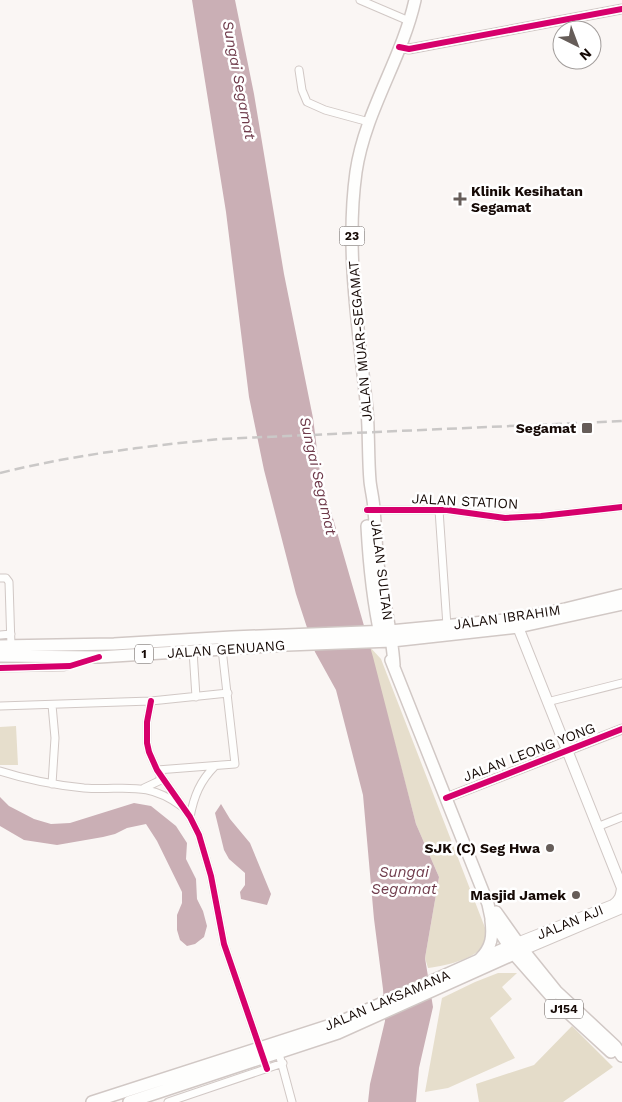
<svg xmlns="http://www.w3.org/2000/svg" width="622" height="1102" font-family="'Work Sans',sans-serif">
  <rect width="100%" height="100%" fill="#faf6f4"/>
  <path fill="#e6decc" d="M369,646L381,659L489,938C479,959 449,965 428,968L425,958L439,877L416,824Z
    M16,726L18,765H0V727Z
    M498,973H517L502,987L512,999L490,1018L515,1058L448,1088L425,1092L442,998L475,982Z"/>
  <path fill="#e4dcc9" d="M572,1026L613,1067L563,1102H479L476,1084L534,1065Z"/>
  <path fill="#caafb5" d="M192,0H235L254,94L284,274L313,418L320,473L373,657L416,824L439,877L425,958L433,1007L419,1068L416,1102H368L370,1084L385,1021L383,989L374,919L363,795L336,690L315,652L296,594L264,470L249,397L226,212Z
    M0,797L9,806L34,819L51,824L70,823L134,803L151,806L176,826L187,843L186,859L196,879L197,899L203,911L207,926L204,937L195,944L187,946L180,940L177,930V915L182,903V892L157,841L146,824L127,828L115,834L103,837L57,845L24,840L0,826Z
    M221,804L230,819L250,843L271,894L267,905L241,899L240,892L245,885V873L229,859L224,850L215,813Z"/>
  <g fill="none" stroke-linecap="round" stroke-linejoin="round">
    <defs>
      <path id="minor" d="M360,0L409,21
        M299,70L302,90L307,102L325,110L369,122
        M367,510H447L505,518L541,516L622,507
        M439,510L447,626
        M0,578H6L9,582L11,646
        M0,635L11,634
        M193,651L196,697
        M0,668L64,667L89,660
        M151,701L147,722V743L149,752L157,770L190,817L199,835L211,876L224,944L267,1069
        M547,702L622,683
        M52,705L55,738L52,784
        M0,706L151,701L228,693
        M157,770L235,764L222,649
        M0,771C28,780 55,785 84,788C123,791 146,780 181,806
        M144,788L159,781L161,775
        M190,817C194,796 200,781 215,766
        M597,827L622,817
        M278,1050L292,1102
        M168,1102L283,1063"/>
      <path id="tertiary" d="M399,47L409,49L622,9
        M446,798L622,729"/>
      <path id="secondary" d="M518,627L622,888
        M517,943L613,905C620,900 621,896 622,888
        M523,950L622,908"/>
      <path id="primary" d="M514,954L551,996
        M562,1007L611,1052
        M92,1102L340,1022L517,943
        M129,1102L338,1033L523,950L556,991L615,1046L622,1056"/>
      <path id="trunk" d="M367,526C369,564 373,602 381,639
        M0,646L114,644L232,637L390,631L516,619L565,609L622,595
        M0,656L99,657L287,645L392,641L518,627L622,604
        M391,660L488,904L491,918L514,954
        M394,665C392,631 383,598 378,564C376,547 376,529 374,511C374,501 371,491 370,481C368,458 369,433 367,410C359,331 345,251 356,172C365,111 402,59 415,0
        M496,912L523,950
        M480,959C492,947 493,936 491,920"/>
    </defs>
    <use href="#minor" stroke="#d1c8c5" stroke-width="9"/>
    <use href="#tertiary" stroke="#d1c8c5" stroke-width="11"/>
    <use href="#secondary" stroke="#d1c8c5" stroke-width="12"/>
    <use href="#primary" stroke="#d1c8c5" stroke-width="14"/>
    <use href="#trunk" stroke="#d1c8c5" stroke-width="14"/>
    <use href="#minor" stroke="#fefefd" stroke-width="7"/>
    <use href="#tertiary" stroke="#fefefd" stroke-width="9"/>
    <use href="#secondary" stroke="#fefefd" stroke-width="10"/>
    <use href="#primary" stroke="#fefefd" stroke-width="11"/>
    <use href="#trunk" stroke="#fefefd" stroke-width="11"/>
    <path stroke="#cac8c7" stroke-width="2.5" stroke-dasharray="10 5" stroke-linecap="butt" d="M0,473C73,455 146,446 220,439L622,421"/>
    <defs>
      <path id="cycleway" d="M399,47L409,49L622,9
        M367,510H447L505,518L541,516L622,507
        M0,668L70,666L99,657
        M151,701L147,722V743L149,752L157,770L190,817L199,835L211,876L224,944L267,1069
        M446,798L622,729"/>
    </defs>
    <use href="#cycleway" stroke="#fff" stroke-width="9"/>
    <use href="#cycleway" stroke="#d6006c" stroke-width="6"/>
  </g>
  <g fill="#665d59" stroke="#fff" stroke-width="2">
    <path d="M457.5 191.5h5v5h5v5h-5v5h-5v-5h-5v-5h5z"/>
    <rect x="581" y="422" width="12" height="12" rx="2.5"/>
    <circle cx="550" cy="848" r="5"/>
    <circle cx="576" cy="895" r="5"/>
  </g>
  <g text-anchor="middle" dominant-baseline="central" stroke-width="5" stroke-linejoin="round" paint-order="stroke">
    <g fill="#fff" stroke="#5c5451" stroke-width="1">
      <rect x="339.5" y="226.5" width="25" height="19" rx="4"/>
      <rect x="135" y="644.5" width="18" height="19" rx="4"/>
      <rect x="545" y="999.5" width="38" height="19" rx="4"/>
    </g>
    <g font-size="12" font-weight="bold" fill="#160a06">
      <text x="352" y="236">23</text>
      <text x="144" y="654">1</text>
      <text x="564" y="1009">J154</text>
    </g>
    <g font-size="14" font-weight="bold" fill="#160a06" stroke="#fff" text-anchor="end">
      <text x="471" y="191" text-anchor="start">Klinik Kesihatan<tspan x="471" dy="16">Segamat</tspan></text>
      <text x="576" y="428">Segamat</text>
      <text x="540" y="848">SJK (C) Seg Hwa</text>
      <text x="566" y="895">Masjid Jamek</text>
    </g>
    <g font-size="14" fill="#160a06" stroke="#fff">
      <text transform="translate(360 341) rotate(-95)">JALAN MUAR-SEGAMAT</text>
      <text transform="translate(465 501) rotate(3)">JALAN STATION</text>
      <text transform="translate(382 570) rotate(83)">JALAN SULTAN</text>
      <text transform="translate(507 617) rotate(-8)">JALAN IBRAHIM</text>
      <text transform="translate(226 649) rotate(-4)">JALAN GENUANG</text>
      <text transform="translate(529 752) rotate(-21)">JALAN LEONG YONG</text>
      <text transform="translate(570 922) rotate(-22)">JALAN AJI</text>
      <text transform="translate(387 1000) rotate(-23)">JALAN LAKSAMANA</text>
    </g>
    <g font-size="15" font-style="italic" fill="#6f3b4b" stroke="#fff">
      <text transform="translate(239 80) rotate(79)">Sungai Segamat</text>
      <text transform="translate(318 476) rotate(77)">Sungai Segamat</text>
      <text x="404" y="872">Sungai<tspan x="404" dy="17">Segamat</tspan></text>
    </g>
  </g>
  <g transform="translate(577 45) rotate(138)"><circle r="24" fill="#ffffff" stroke="#a29d9b"/>
  <path d="M0-4L9 19L0 12L-9 19Z" fill="#665d59"/>
  <text y="-8" font-size="14" font-weight="bold" text-anchor="middle" fill="#160a06">N</text>
  </g>
</svg>
